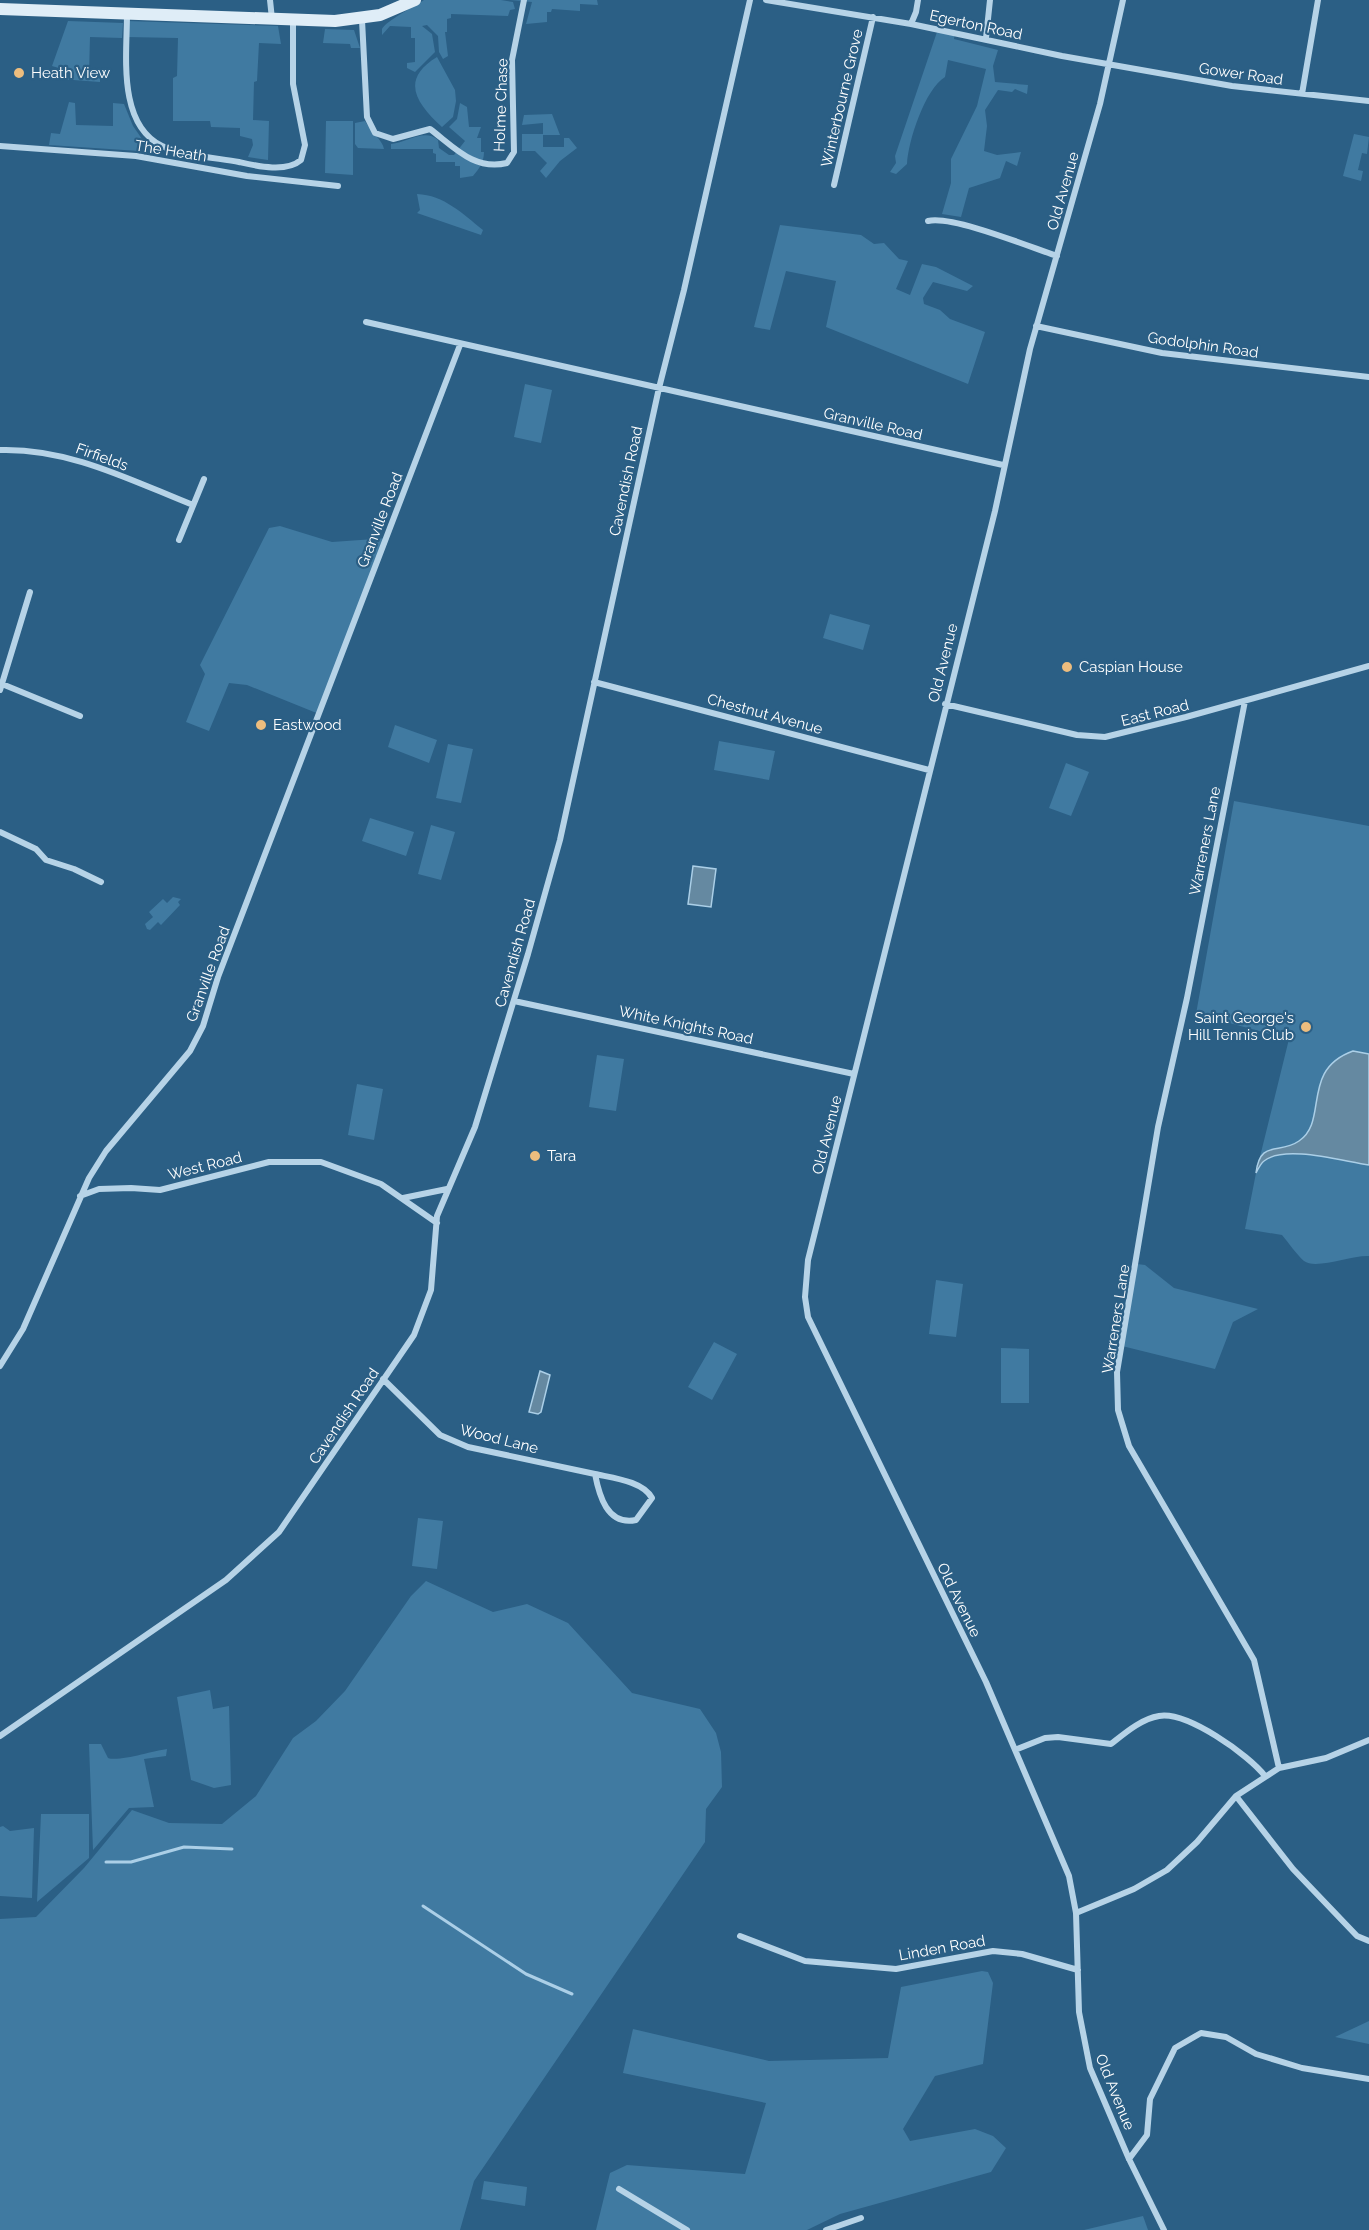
<svg xmlns="http://www.w3.org/2000/svg" width="1369" height="2230" font-family="Raleway,sans-serif">
  <rect width="100%" height="100%" fill="#2b5f85"/>
  <path fill="#407aa1" d="M424,0H501L513,2L515,9L510,10L508,16L451,14V18L447,19V32H445L448,56L443,59L439,52L438,36L427,25L422,26L432,34L435,52L415,72L407,68V63L415,62V38H411V27L390,26L382,35V29C386,21 415,6 424,0Z
    M510,0H597L598,5L580,4V11L552,9L551,12H547V22L526,24L532,2Z
    M68,21L123,23L122,38L90,37L89,75H100V82L60,79L62,69L52,66Z
    M127,21L278,26L281,44L259,43L257,81L254,82L253,120L269,121L268,160L248,157L253,145L252,139L240,136V128L211,127L210,121H173V78L177,76L178,38L127,37Z
    M325,29L354,30L360,48H351L350,44L323,43Z
    M938,29L955,32L954,39L998,50L993,66L995,82L1028,85L1027,94L1015,89L1012,92L998,90L985,110L987,126L984,151L997,155L1021,152L1017,166L1006,161L1000,178L969,188L961,217L942,214L951,183V159L977,106L986,69L948,60L945,77C925,89 908,141 907,164L896,174L890,172L896,163L895,156Z
    M437,57L455,90L456,101L453,117L442,127C417,104 399,80 437,57Z
    M69,102L75,103L76,125L113,126V103L124,104L133,126L142,139L139,151L49,145L51,133L60,134Z
    M460,103L467,107L469,127H481L477,138H481V152H484C484,162 479,169 473,176L460,178V166H455V162H436V154L433,153V149H391V144C407,143 424,128 438,140L439,148L449,155H454L465,141L449,127L457,119Z
    M552,114L560,135H543V147H564V138H569L577,148L560,161L546,178L540,171L547,163L535,151H522V134H543V123L522,125L524,115Z
    M326,121H353V175L325,173Z
    M365,121C370,130 383,141 384,149L358,148L355,144V123Z
    M1354,134L1369,137L1367,154L1362,153L1358,170L1363,171L1361,181L1343,176Z
    M417,194C444,195 463,214 483,230L481,235L417,213L420,210Z
    M780,225L861,235L874,244L884,243L899,259L908,261L896,289L910,295L922,264L936,267L973,286L967,291L933,282L923,298L924,304L940,310L950,319L985,332L968,384L826,327L836,281L786,271L770,330L754,327Z
    M525,384L552,390L541,443L514,437Z
    M280,526L332,542L389,538L319,714L247,685L229,683L209,731L186,722L205,674L200,665L269,528Z
    M830,614L870,625L863,650L823,638Z
    M395,725L437,740L429,763L388,747Z
    M719,741L775,751L769,780L714,770Z
    M448,744L473,749L461,803L436,798Z
    M1066,763L1089,772L1071,816L1049,808Z
    M1234,801L1369,826V1256C1351,1255 1316,1270 1304,1261C1296,1254 1289,1243 1282,1235L1245,1229L1256,1173L1289,1039L1196,1014Z
    M370,818L414,832L406,856L362,841Z
    M431,825L455,832L441,880L418,874Z
    M173,897L181,899L178,902L180,905L161,925L158,922L150,930L147,929L145,924L153,917L149,912L163,899L167,903Z
    M597,1055L624,1059L616,1111L589,1107Z
    M357,1084L383,1089L374,1140L348,1135Z
    M1137,1264L1145,1265L1174,1288L1258,1309L1233,1322L1215,1369L1122,1346Z
    M936,1280L963,1284L956,1337L929,1334Z
    M714,1342L737,1354L712,1400L688,1387Z
    M1001,1348L1029,1349V1403H1001Z
    M418,1518L443,1521L437,1569L412,1566Z
    M426,1581L493,1612L527,1604L568,1623L632,1693L700,1709L716,1733L721,1752L722,1787L706,1809L705,1842L474,2181L460,2230H0V1919L36,1917L84,1868L132,1810L169,1823L222,1824L256,1796L293,1738L316,1721L345,1691L411,1596Z
    M210,1690L213,1709L229,1706L231,1785L214,1788L191,1780L177,1697Z
    M89,1744H101L108,1758C119,1762 152,1751 167,1749L166,1756L144,1759L154,1807L129,1808L93,1850Z
    M41,1814H89V1858L37,1902Z
    M3,1826L10,1831L34,1828L32,1898L0,1896V1827Z
    M982,1971L988,1972L993,1983L983,2064L935,2076L903,2129L910,2141L975,2129L993,2136L1006,2148L991,2172L840,2214L807,2230H596L610,2173L627,2165L745,2174L766,2103L623,2073L633,2029L769,2061L888,2058L901,1987Z
    M1369,2021V2044L1335,2037Z
    M484,2181L527,2187L525,2206L481,2199Z
    M1143,2216L1148,2230H1084Z"/>
  <path fill="#6589a1" stroke="#abcfe7" stroke-width="1.5" d="M693,866L716,869L711,907L688,904Z
    M1353,1051L1369,1054V1165C1345,1162 1285,1144 1264,1161C1261,1163 1258,1169 1256,1173C1260,1139 1279,1155 1299,1141C1329,1121 1300,1070 1353,1051Z
    M540,1371L550,1375L541,1412L538,1414L529,1412Z"/>
  <g fill="none" stroke-linecap="round" stroke-linejoin="round">
    <path stroke="#abcfe7" stroke-width="3" d="M106,1862H131L184,1847L232,1849
      M423,1906L526,1974L572,1994"/>
    <path stroke="#b6d3e7" stroke-width="6" d="M270,0L272,19
      M766,0L911,24L1062,56L1232,86L1369,101
      M1123,0L1100,104L1030,349L995,511L808,1260L805,1297L808,1317L986,1682L1069,1876L1076,1913L1079,2012L1090,2068L1129,2159L1164,2230
      M127,14C127,54 117,124 162,146C180,155 217,158 239,162C257,166 286,173 301,160L305,145L293,84V19
      M362,20L367,117L375,133L393,139L430,129C454,147 474,171 507,163L514,152L512,60L524,0
      M911,24L916,12L918,0
      M986,38L990,0
      M1302,94L1318,0
      M0,146L136,156L247,176L338,186
      M834,185L873,17
      M928,221C952,215 1030,247 1057,256
      M366,322L1003,465
      M1036,326L1162,353L1369,377
      M0,450C69,448 130,480 193,505
      M179,540L204,479
      M594,682L929,770
      M2,684L80,716
      M0,690L30,592
      M945,704L1077,735L1105,737L1186,717L1369,666
      M0,832L36,849L46,860L74,869L101,882
      M514,1001L854,1074
      M80,1196L99,1189L131,1188L160,1190L269,1162H321L381,1184L437,1223
      M403,1198L447,1189
      M0,1366L23,1329L89,1178L106,1151L190,1051L203,1026L218,977L460,345
      M383,1379L440,1435L468,1447L595,1474C613,1478 643,1481 652,1498L636,1520C607,1526 599,1495 595,1474
      M0,1736L226,1580L279,1532L414,1335L431,1290L437,1216L475,1127L528,954L560,840L659,388L684,290L750,0
      M1015,1750L1045,1738L1058,1737L1111,1744C1125,1733 1141,1719 1159,1716C1187,1711 1249,1755 1265,1776
      M1279,1768L1326,1758L1369,1740
      M1236,1796L1293,1869L1357,1936L1369,1941
      M1076,1913L1134,1889L1167,1870L1197,1842L1236,1796L1279,1768L1254,1660L1129,1446L1118,1410L1117,1372L1158,1127L1187,998L1245,701
      M740,1936L805,1961L896,1969L993,1951L1022,1954L1078,1970
      M1129,2159L1147,2135L1150,2099L1175,2048L1201,2033L1226,2037L1256,2054L1302,2068L1369,2079
      M619,2189L687,2230
      M826,2230L861,2218"/>
    <path stroke="#dfedf7" stroke-width="12" d="M0,9L335,21L380,15L415,0"/>
  </g>
  <g fill="#edbd7e" stroke="#2b5f85" stroke-width="2">
    <circle cx="19" cy="73" r="6"/>
    <circle cx="1067" cy="667" r="6"/>
    <circle cx="261" cy="725" r="6"/>
    <circle cx="1306" cy="1027" r="6"/>
    <circle cx="535" cy="1156" r="6"/>
  </g>
  <g text-anchor="middle" dominant-baseline="central" stroke-width="4.5" stroke-linejoin="round" paint-order="stroke">
    <g font-size="15" fill="#fff" stroke="#2b5f85">
      <text transform="translate(976 25) rotate(12)">Egerton Road</text>
      <text transform="translate(1241 74) rotate(8)">Gower Road</text>
      <text transform="translate(842 98) rotate(-77)">Winterbourne Grove</text>
      <text transform="translate(501 105) rotate(-88)">Holme Chase</text>
      <text transform="translate(171 151) rotate(9)">The Heath</text>
      <text transform="translate(1063 191) rotate(-74)">Old Avenue</text>
      <text transform="translate(1203 345) rotate(8)">Godolphin Road</text>
      <text transform="translate(873 424) rotate(13)">Granville Road</text>
      <text transform="translate(102 457) rotate(20)">Firfields</text>
      <text transform="translate(626 481) rotate(-78)">Cavendish Road</text>
      <text transform="translate(380 520) rotate(-69)">Granville Road</text>
      <text transform="translate(943 663) rotate(-76)">Old Avenue</text>
      <text transform="translate(1155 713) rotate(-14)">East Road</text>
      <text transform="translate(765 714) rotate(15)">Chestnut Avenue</text>
      <text transform="translate(1205 841) rotate(-79)">Warreners Lane</text>
      <text transform="translate(515 953) rotate(-74)">Cavendish Road</text>
      <text transform="translate(208 974) rotate(-70)">Granville Road</text>
      <text transform="translate(686 1025) rotate(12)">White Knights Road</text>
      <text transform="translate(827 1135) rotate(-76)">Old Avenue</text>
      <text transform="translate(205 1166) rotate(-14)">West Road</text>
      <text transform="translate(1116 1319) rotate(-81)">Warreners Lane</text>
      <text transform="translate(344 1416) rotate(-56)">Cavendish Road</text>
      <text transform="translate(499 1439) rotate(14)">Wood Lane</text>
      <text transform="translate(959 1600) rotate(64)">Old Avenue</text>
      <text transform="translate(942 1948) rotate(-10)">Linden Road</text>
      <text transform="translate(1115 2092) rotate(68)">Old Avenue</text>
    </g>
    <g font-size="15" fill="#fff" stroke="#2b5f85" text-anchor="start">
      <text x="31" y="73">Heath View</text>
      <text x="1079" y="667">Caspian House</text>
      <text x="273" y="725">Eastwood</text>
      <text x="1294" y="1018" text-anchor="end">Saint George's<tspan x="1294" dy="17">Hill Tennis Club</tspan></text>
      <text x="547" y="1156">Tara</text>
    </g>
  </g>
</svg>
